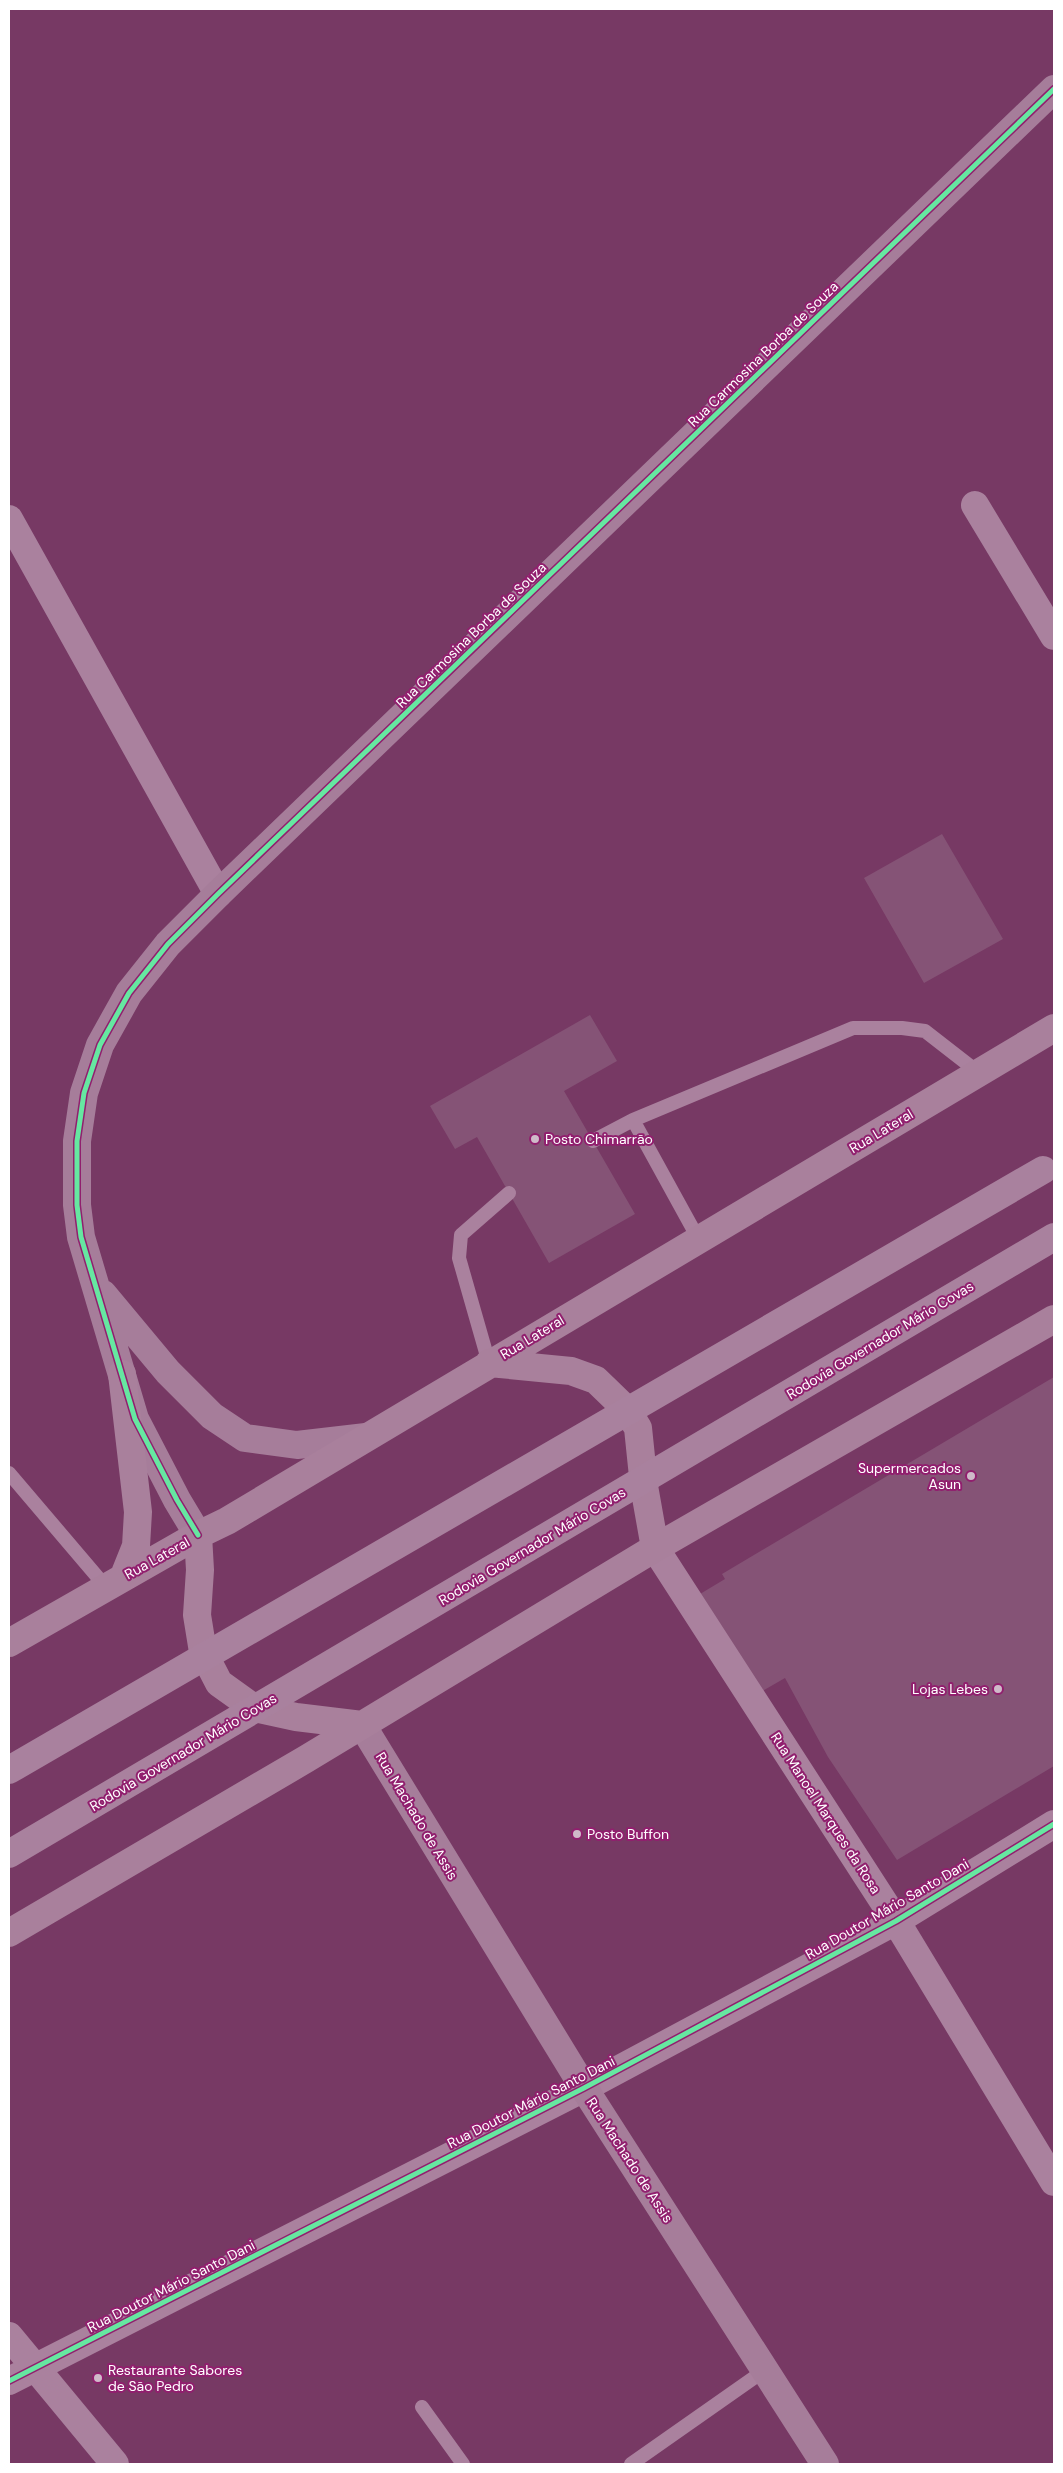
<svg xmlns="http://www.w3.org/2000/svg" width="1063" height="2473" font-family="'DM Sans',sans-serif">
  <rect width="100%" height="100%" fill="#773964"/>
  <path fill="#855376" d="M942,834L1003,939L924,983L864,878Z
    M590,1015L617,1061L564,1091L635,1214L549,1263L477,1137L455,1149L430,1106Z
    M1054,1377V1766L897,1860L828,1757L785,1678L759,1693L700,1594L725,1579L722,1574Z"/>
  <g fill="none" stroke-linecap="round" stroke-linejoin="round">
    <path stroke="#aa819e" stroke-width="14" d="M633,1120L699,1240
      M593,1141L633,1120L853,1028H902L925,1031L979,1073
      M489,1363L459,1258L461,1235L509,1193
      M9,1473L106,1587
      M422,2407L463,2464
      M631,2464L765,2370"/>
    <path stroke="#aa819e" stroke-width="28" d="M975,505L1054,636
      M9,519L218,894
      M655,1548L896,1921L1054,2182
      M9,2336L115,2464
      M9,2381L584,2088L896,1921L1054,1824"/>
    <path stroke="#a67d9a" stroke-width="28" d="M103,1294L168,1372L212,1416L245,1438L297,1445L366,1437
      M198,1535L177,1500L135,1419L81,1237L77,1205V1141L84,1093L100,1045L129,993L168,944L218,894L1054,89
      M362,1725L584,2088L825,2464"/>
    <path stroke="#a9809c" stroke-width="28" d="M489,1363L571,1371L596,1380L627,1410L638,1428L644,1486L655,1548
      M122,1374L138,1512L136,1546L124,1576
      M198,1535L200,1570L197,1615L203,1652L219,1683L254,1708L296,1717L362,1725
      M9,1643L198,1535L227,1521C502,1355 778,1191 1054,1028
      M9,1933L306,1759L655,1548L1054,1319"/>
    <path stroke="#a9819e" stroke-width="28" d="M9,1770L1043,1170
      M9,1854L1054,1237"/>
    <defs>
      <path id="cycleway" d="M198,1535L177,1500L135,1419L81,1237L77,1205V1141L84,1093L100,1045L129,993L168,944L218,894L1054,89
        M9,2381L584,2088L896,1921L1054,1824"/>
    </defs>
    <use href="#cycleway" stroke="#911f6e" stroke-width="8"/>
    <use href="#cycleway" stroke="#66e7a1" stroke-width="5"/>
  </g>
  <g fill="#cfbac9" stroke="#911f6e" stroke-width="2">
    <circle cx="535" cy="1139" r="5"/>
    <circle cx="971" cy="1476" r="5"/>
    <circle cx="998" cy="1689" r="5"/>
    <circle cx="577" cy="1834" r="5"/>
    <circle cx="98" cy="2378" r="5"/>
  </g>
  <g text-anchor="middle" dominant-baseline="central" stroke-width="4" stroke-linejoin="round" paint-order="stroke">
    <g font-size="14" fill="#fff" stroke="#911f6e">
      <text transform="translate(763 354) rotate(-44)">Rua Carmosina Borba de Souza</text>
      <text transform="translate(471 635) rotate(-44)">Rua Carmosina Borba de Souza</text>
      <text transform="translate(881 1131) rotate(-31)">Rua Lateral</text>
      <text transform="translate(532 1337) rotate(-31)">Rua Lateral</text>
      <text transform="translate(880 1340) rotate(-31)">Rodovia Governador Mário Covas</text>
      <text transform="translate(532 1546) rotate(-31)">Rodovia Governador Mário Covas</text>
      <text transform="translate(157 1558) rotate(-29)">Rua Lateral</text>
      <text transform="translate(183 1752) rotate(-31)">Rodovia Governador Mário Covas</text>
      <text transform="translate(826 1813) rotate(57)">Rua Manoel Marques da Rosa</text>
      <text transform="translate(417 1816) rotate(59)">Rua Machado de Assis</text>
      <text transform="translate(887 1909) rotate(-30)">Rua Doutor Mário Santo Dani</text>
      <text transform="translate(531 2102) rotate(-27)">Rua Doutor Mário Santo Dani</text>
      <text transform="translate(630 2160) rotate(57)">Rua Machado de Assis</text>
      <text transform="translate(171 2286) rotate(-27)">Rua Doutor Mário Santo Dani</text>
    </g>
    <g font-size="14" fill="#fff" stroke="#911f6e" text-anchor="start">
      <text x="545" y="1139">Posto Chimarrão</text>
      <text x="961" y="1468" text-anchor="end">Supermercados<tspan x="961" dy="16">Asun</tspan></text>
      <text x="988" y="1689" text-anchor="end">Lojas Lebes</text>
      <text x="587" y="1834">Posto Buffon</text>
      <text x="108" y="2370">Restaurante Sabores<tspan x="108" dy="16">de São Pedro</tspan></text>
    </g>
  </g>
  <rect width="1063" height="2473" fill="none" stroke="#ffffff" stroke-width="20"/>
</svg>
